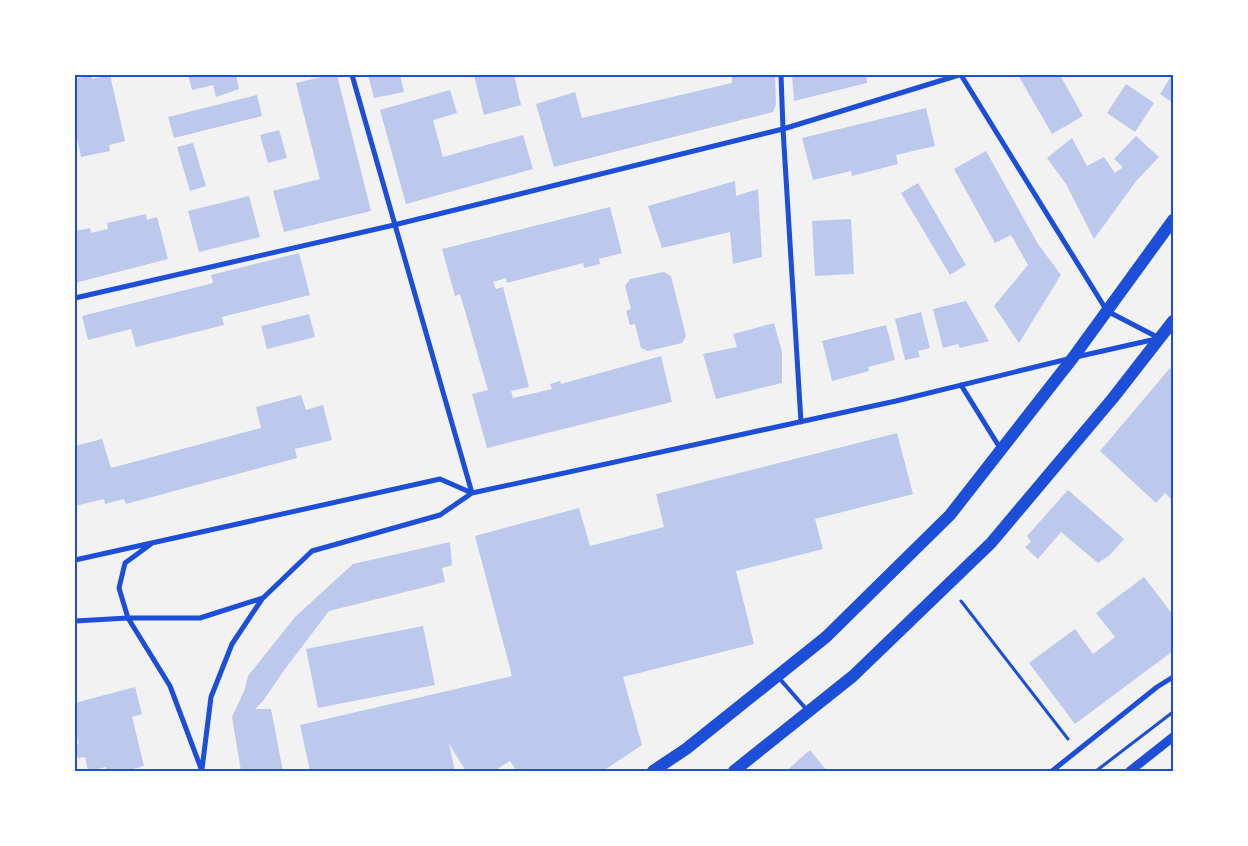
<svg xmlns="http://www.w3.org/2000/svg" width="1248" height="846" font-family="Signika,sans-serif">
  <rect width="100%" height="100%" fill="#f2f2f2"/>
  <path fill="#bdc9ec" d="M91,75L92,79L110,75L125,141L109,145L110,151L81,157L75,127V79Z
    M188,75H236L239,89L216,97L213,85L192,90Z
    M330,75H337L371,211L284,232L273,191L320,179L296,83Z
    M368,75H400L404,92L374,98Z
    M474,75H514L521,105L484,115Z
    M732,75H775L776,105L773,112L554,167L536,104L575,92L582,118L732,83Z
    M792,75H866L867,83L794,101Z
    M1018,75H1060L1083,116L1052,134Z
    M1172,75H1173V103L1160,94Z
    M1126,84L1154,103L1135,132L1107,113Z
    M450,90L457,113L433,120L443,157L523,135L533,169L406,204L380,110Z
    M257,95L262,116L174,138L168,117Z
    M926,108L935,146L896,155L898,164L852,176L851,171L813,180L802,138Z
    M279,130L287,158L268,163L260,135Z
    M1136,136L1159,157L1137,180L1094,239L1066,184L1047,158L1072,138L1087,166L1104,157L1115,173L1123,167L1114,159Z
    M193,143L206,186L190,191L177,147Z
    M986,151L1038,244L1061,275L1019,343L994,306L1028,265L1011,235L995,243L954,169Z
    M735,181L736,196L758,189L762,257L733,264L730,232L662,248L648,206Z
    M918,183L966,265L950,275L901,193Z
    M249,196L260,237L199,252L188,211Z
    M610,207L622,253L599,259L600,264L584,268L583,263L507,283L506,278L493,282L496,289L503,287L529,387L511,391L513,398L552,389L550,384L560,381L561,384L661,356L672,402L487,448L472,394L488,390L460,294L455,296L442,249Z
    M146,214L147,220L157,217L168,259L75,283V231L90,228L91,233L108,229L107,223Z
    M851,219L854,274L815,276L812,221Z
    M299,253L310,295L222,317L224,325L136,347L131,329L88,340L82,316L213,283L211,275Z
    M664,272L671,276L686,336L682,343L648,351L641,348L635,324L630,325L626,311L631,309L625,286L630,279Z
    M966,301L989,341L960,348L958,344L943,348L933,309Z
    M921,312L930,348L918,351L920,357L905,360L895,319Z
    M309,314L315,337L267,349L261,326Z
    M774,323L782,352V383L716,399L703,354L737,347L733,334Z
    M886,325L895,360L868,367L869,371L832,381L822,341Z
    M1170,368L1173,371V501L1165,493L1156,503L1100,451Z
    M301,395L306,410L323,405L332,440L295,449L297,458L126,504L124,499L105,504L104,499L75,506V446L102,439L111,468L261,428L256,407Z
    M897,433L913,494L815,519L823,549L736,571L754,644L623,677L642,745L603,771H517L510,761L494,771H466L449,744L455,771H310L300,725L512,676L475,536L579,508L590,546L664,527L656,494Z
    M1068,490L1124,539L1110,555L1098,563L1061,532L1038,559L1025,547L1031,542L1027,536Z
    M450,542L452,565L442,568L445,582L329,611L285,669L263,701L255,709H271L283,771H241L232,717L245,689L248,676L295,617L353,564Z
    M1144,577L1173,615V651L1075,724L1029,663L1075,629L1093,654L1115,637L1096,613Z
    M423,626L435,685L318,708L306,649Z
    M135,687L142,714L132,717L144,766L126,771H107L106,767L88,771L85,757L78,758L75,747V745L79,744L75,730V703Z
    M810,750L827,771H786Z"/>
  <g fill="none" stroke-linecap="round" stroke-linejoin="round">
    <path stroke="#1d4ed8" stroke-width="3" d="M961,601L1068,739
      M1096,771L1173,712"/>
    <path stroke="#1d4ed8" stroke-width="4" d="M779,678L807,710"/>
    <path stroke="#1d4ed8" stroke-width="5" d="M352,75L472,493
      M781,75L783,129L801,422
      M961,75L1107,311L1159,338
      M75,298L394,225L783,129L959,75
      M1076,357L1156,339
      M961,385L1000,448
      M151,544L125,563L119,588L128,618L170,686L202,771
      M75,560L440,479L472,493
      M75,621L128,618H200L263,598L312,551L440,515L472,493L896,401L1068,359
      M202,769L211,697L232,644L262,599
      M1052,771L1157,687L1173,677"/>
    <path stroke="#1d4ed8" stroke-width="9" d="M1130,771L1173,737"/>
    <path stroke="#1d4ed8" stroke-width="12" d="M653,771L686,749L826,637L950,515L1072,359L1173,220
      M734,771L853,676L991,543L1113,398L1173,321"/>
  </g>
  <rect width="1248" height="846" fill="none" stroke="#ffffff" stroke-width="152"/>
  <rect x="76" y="76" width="1096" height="694" fill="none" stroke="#1d4ed8" stroke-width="2"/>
</svg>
